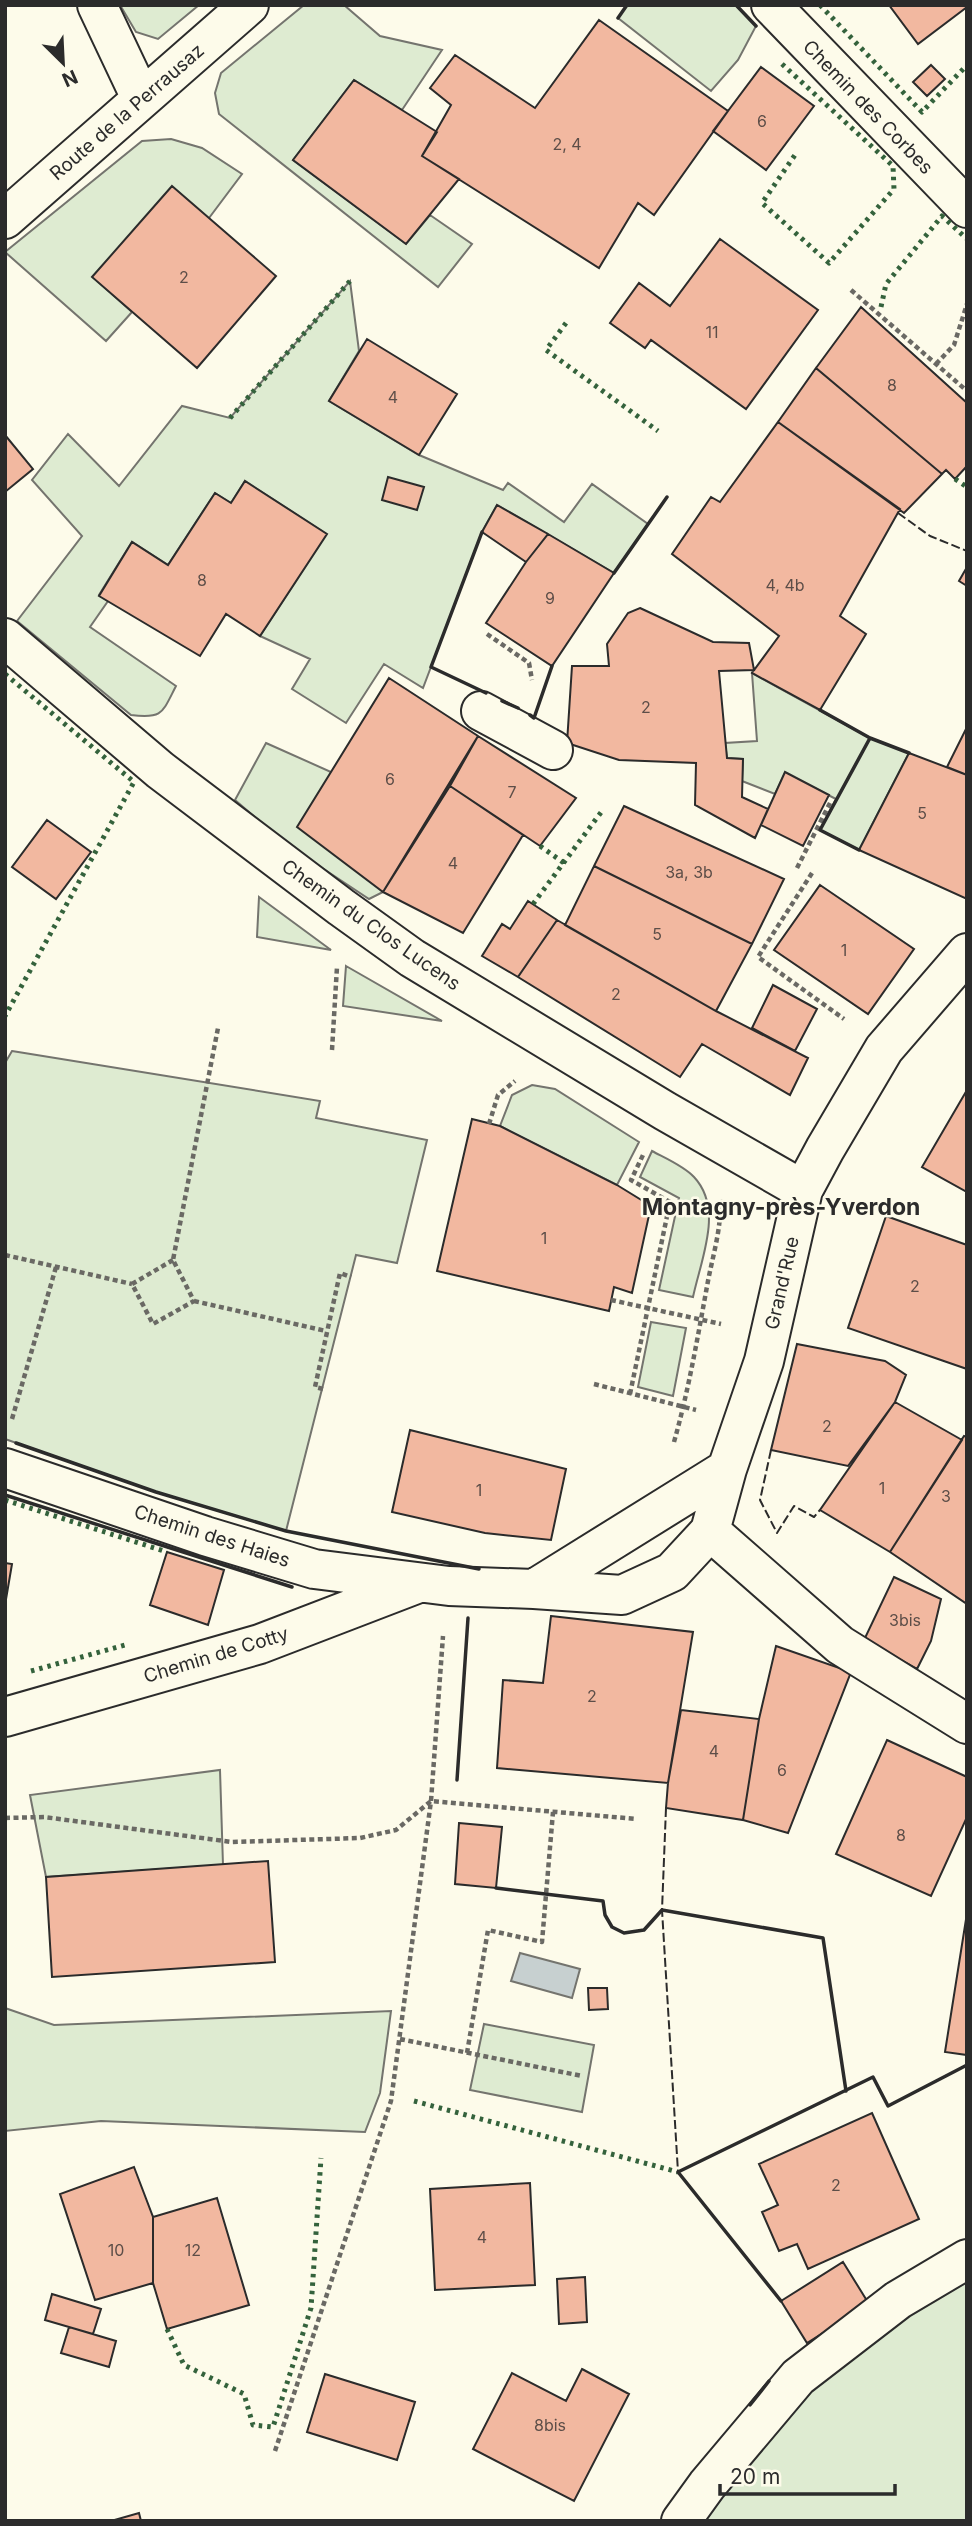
<svg xmlns="http://www.w3.org/2000/svg" width="972" height="2526" font-family="Inter,sans-serif">
  <rect width="100%" height="100%" fill="#fdfbea"/>
  <path fill="#deebd1" stroke="#74746e" stroke-width="2" d="M120,5H199L158,39L136,32Z
    M304,5H344L380,36L442,50L402,110L354,80L293,160L406,244L430,215L472,244L438,287L219,114L215,93L221,73Z
    M627,5H736L756,26L738,60L711,91L618,18Z
    M171,139L202,148L242,174L209,218L93,277L132,312L106,341L5,252L142,141Z
    M350,281L359,351L329,401L419,455L503,490L508,483L564,522L592,484L648,524L614,573L497,505L482,532L423,688L384,664L346,723L292,689L310,659L260,636L326,534L245,481L231,503L215,493L168,565L132,542L99,595L108,601L90,627L176,686C162,713 163,719 131,715L17,621L82,536L32,480L68,434L119,486L182,406L230,418Z
    M752,673L870,738L909,753L859,850L820,830L836,799L785,773L775,794L742,781L743,759L727,758L725,743L757,741Z
    M266,743L331,772L383,892L369,899L286,844L235,800Z
    M259,897L331,950L257,937Z
    M346,966L442,1021L343,1006Z
    M12,1051L320,1101L316,1118L427,1140L397,1263L356,1255L286,1531L156,1492L5,1439V1063Z
    M532,1085L555,1089L639,1142L617,1185L500,1126L512,1095Z
    M652,1151C665,1158 684,1166 694,1177C724,1209 701,1259 693,1297L659,1290L679,1198L640,1177Z
    M651,1322L686,1328L673,1396L638,1387Z
    M220,1770L223,1865L46,1877L30,1795Z
    M5,2008L54,2025L391,2011L380,2093L365,2132L101,2121L5,2131Z
    M484,2024L594,2045L582,2112L470,2090Z
    M967,2264V2521H687L802,2381Z"/>
  <path fill="#c7d0d0" stroke="#74746e" stroke-width="2" d="M520,1953L580,1969L572,1998L511,1981Z"/>
  <path fill="#f2b8a0" stroke="#2b2b2b" stroke-width="2" d="M889,5H967V7L918,44Z
    M599,20L728,111L654,215L638,203L599,268L422,156L451,105L430,88L455,55L535,108Z
    M931,65L945,79L927,96L913,82Z
    M761,67L814,106L766,170L713,131Z
    M354,80L437,132L422,156L459,179L406,244L293,160Z
    M172,186L276,276L197,368L92,277Z
    M720,239L818,310L746,409L651,340L645,348L610,323L639,283L670,306Z
    M861,307L967,403V466L955,479L946,470L942,474L816,368Z
    M367,339L457,394L419,455L329,401Z
    M816,368L942,474L904,513L778,422Z
    M778,422L900,509L840,616L866,634L820,710L752,673L779,636L672,554L711,497L720,502Z
    M5,435L33,469L5,492Z
    M388,477L424,487L417,510L382,500Z
    M245,481L327,534L260,636L226,614L200,656L99,596L132,542L168,565L215,493L231,503Z
    M497,505L548,534L526,562L482,532Z
    M548,534L614,573L552,666L486,623L526,562Z
    M967,567V586L959,581Z
    M640,608L713,642L749,643L754,670L719,671L727,758L743,759L742,797L768,809L755,838L695,805L696,763L619,760L567,743L572,666H609L607,644L628,613Z
    M389,678L478,736L383,892L297,827Z
    M967,727V775L947,767Z
    M478,736L576,798L540,846L450,786Z
    M909,753L967,775V899L859,850Z
    M785,772L829,795L803,846L761,825Z
    M450,786L523,835L463,933L383,892Z
    M624,806L784,879L752,944L594,866Z
    M47,820L91,852L56,899L12,867Z
    M594,866L752,944L716,1011L565,925Z
    M820,885L914,949L868,1014L774,950Z
    M528,901L557,920L518,977L482,956L502,924L510,929Z
    M557,920L716,1011L808,1058L790,1095L702,1044L680,1077L518,977Z
    M773,985L817,1009L795,1051L752,1028Z
    M967,1090V1192L922,1167Z
    M472,1119L500,1126L617,1185L651,1206L632,1293L614,1287L609,1311L437,1271Z
    M886,1216L967,1245V1369L848,1328Z
    M797,1344L885,1361L906,1375L895,1402L848,1466L771,1450Z
    M895,1402L962,1440L890,1552L820,1510Z
    M410,1430L566,1469L551,1540L485,1533L392,1512Z
    M964,1436L967,1437V1604L890,1552Z
    M167,1552L224,1570L208,1625L150,1605Z
    M5,1563L12,1564L5,1605Z
    M894,1577L941,1599L931,1641L917,1669L864,1640Z
    M551,1616L693,1632L668,1783L497,1768L503,1680L543,1683Z
    M776,1646L851,1672L788,1833L743,1820L759,1719Z
    M681,1710L759,1719L743,1820L666,1808L668,1783Z
    M887,1740L967,1777V1817L931,1896L836,1854Z
    M459,1823L502,1827L496,1888L455,1884Z
    M268,1861L275,1962L52,1977L46,1877Z
    M967,1913V2055L945,2052Z
    M588,1988H607L608,2009L589,2010Z
    M872,2113L919,2219L808,2269L797,2244L779,2251L762,2212L778,2205L759,2164Z
    M134,2167L153,2217V2283L95,2300L60,2194Z
    M530,2183L535,2285L435,2290L430,2189Z
    M217,2198L249,2305L167,2329L153,2283V2217Z
    M843,2262L869,2304L807,2343L781,2301Z
    M585,2277L587,2322L559,2324L557,2279Z
    M52,2294L101,2309L93,2334L45,2320Z
    M69,2327L116,2341L109,2367L61,2353Z
    M582,2369L629,2394L574,2501L473,2449L512,2373L566,2401Z
    M325,2374L415,2402L397,2460L307,2432Z
    M139,2513L141,2521H111Z"/>
  <g fill="none" stroke-linecap="round" stroke-linejoin="round">
    <defs>
      <path id="minor" d="M97,5L141,98
        M771,5L967,208
        M5,219L249,5
        M5,638L160,770L341,907L412,958L665,1111L803,1190
        M481,711L553,750
        M5,1468L205,1536L314,1569L449,1586L534,1589L622,1595L672,1572L710,1531L727,1469L764,1361L803,1190L825,1149L884,1049L967,953
        M710,1531L840,1645L967,1724
        M534,1589L727,1469
        M5,1717L260,1644L419,1583
        M681,2521L707,2485L798,2377L898,2300L967,2259"/>
    </defs>
    <use href="#minor" stroke="#2b2b2b" stroke-width="42"/>
    <path stroke="#6a6964" stroke-width="4.5" stroke-dasharray="5 3.5" stroke-linecap="butt" d="M851,290L967,391
      M936,364L954,345L967,304
      M487,634L529,663L532,680
      M797,868L831,801
      M812,873L758,957L844,1019
      M332,1050L337,967
      M489,1124L498,1095L515,1081
      M5,1255L132,1284
      M173,1260L132,1284L153,1324L194,1301L173,1260L218,1028
      M611,1300L721,1324
      M194,1301L326,1331
      M594,1384L696,1410
      M323,1389L315,1387L340,1273L351,1277
      M630,1394L670,1202L631,1180L643,1155
      M12,1419L56,1267
      M674,1442C689,1389 698,1335 708,1281C713,1255 722,1226 720,1200
      M5,1818L44,1817L232,1842L360,1838L396,1830L431,1801L636,1819
      M400,2039L582,2076
      M467,2053L488,1930L542,1942L553,1812
      M275,2451L391,2101L431,1801L443,1636"/>
    <use href="#minor" stroke="#fdfbea" stroke-width="38"/>
    <path stroke="#34623c" stroke-width="5" stroke-dasharray="3.5 5" stroke-linecap="butt" d="M820,5L922,112L967,65
      M782,64L893,166L894,189L829,263L762,203L797,152
      M881,307L886,284L942,216L967,239
      M566,323L546,350L658,431
      M230,418L350,281
      M955,479L967,487
      M5,674L134,782L5,1016
      M540,846L564,863
      M533,904L602,811
      M5,1500L167,1552
      M31,1671L125,1645
      M414,2101L678,2172
      M167,2329L184,2365L244,2394L253,2425L273,2427L311,2308L321,2158"/>
    <path stroke="#2b2b2b" stroke-width="2" stroke-dasharray="9 3.5" stroke-linecap="butt" d="M898,513L930,536L967,551
      M771,1450L760,1500L777,1533L794,1506L814,1517L820,1510
      M666,1808L662,1910L678,2172"/>
    <path stroke="#2b2b2b" stroke-width="3.5" d="M736,5L756,26
      M618,18L627,5
      M482,532L431,667L486,693
      M614,573L667,497
      M502,701L518,708
      M820,710L870,738L909,753
      M530,715L534,718L552,666
      M859,850L820,830L870,738
      M16,1443L156,1492L286,1531L479,1569
      M5,1495L292,1587
      M457,1780L468,1618
      M496,1888L603,1901L605,1915L612,1927L624,1933L644,1930L662,1910L823,1938L846,2091
      M781,2301L678,2172L873,2077L888,2106L967,2065
      M750,2405L769,2381"/>
  </g>
  <g text-anchor="middle" dominant-baseline="central" stroke-width="5" stroke-linejoin="round" paint-order="stroke">
    <g font-size="16" fill="#5d4e48">
      <text x="762" y="121">6</text>
      <text x="567" y="144">2, 4</text>
      <text x="184" y="277">2</text>
      <text x="712" y="332">11</text>
      <text x="892" y="385">8</text>
      <text x="393" y="397">4</text>
      <text x="202" y="580">8</text>
      <text x="785" y="585">4, 4b</text>
      <text x="550" y="598">9</text>
      <text x="646" y="707">2</text>
      <text x="390" y="779">6</text>
      <text x="512" y="792">7</text>
      <text x="922" y="813">5</text>
      <text x="453" y="863">4</text>
      <text x="689" y="872">3a, 3b</text>
      <text x="657" y="934">5</text>
      <text x="844" y="950">1</text>
      <text x="616" y="994">2</text>
      <text x="544" y="1238">1</text>
      <text x="915" y="1286">2</text>
      <text x="827" y="1426">2</text>
      <text x="882" y="1488">1</text>
      <text x="479" y="1490">1</text>
      <text x="946" y="1496">3</text>
      <text x="905" y="1620">3bis</text>
      <text x="592" y="1696">2</text>
      <text x="714" y="1751">4</text>
      <text x="782" y="1770">6</text>
      <text x="901" y="1835">8</text>
      <text x="836" y="2185">2</text>
      <text x="482" y="2237">4</text>
      <text x="116" y="2250">10</text>
      <text x="193" y="2250">12</text>
      <text x="550" y="2425">8bis</text>
    </g>
    <g font-size="19" fill="#2b2b2b" stroke="#fdfbea">
      <text transform="translate(868 107) rotate(46)">Chemin des Corbes</text>
      <text transform="translate(127 112) rotate(-41)">Route de la Perrausaz</text>
      <text transform="translate(371 925) rotate(35)">Chemin du Clos Lucens</text>
      <text transform="translate(782 1283) rotate(-77)">Grand'Rue</text>
      <text transform="translate(212 1536) rotate(18)">Chemin des Haies</text>
      <text transform="translate(216 1655) rotate(-17)">Chemin de Cotty</text>
    </g>
    <g font-size="23" font-weight="bold" fill="#2b2b2b" stroke="#fdfbea">
      <text x="781" y="1207">Montagny-près-Yverdon</text>
    </g>
  </g>
  <rect width="972" height="2526" fill="none" stroke="#2b2b2b" stroke-width="14"/>
  <g transform="translate(63 63) rotate(156)" stroke="#fdfbea" stroke-width="5" paint-order="stroke">
  <path d="M0-5L12 26L0 18L-12 26Z" fill="#2b2b2b"/>
  <text y="-10" font-size="19" font-weight="bold" text-anchor="middle" fill="#2b2b2b">N</text>
  </g>
  <path d="M720 2484v10h175v-10" fill="none" stroke="#2b2b2b" stroke-width="3.5"/>
  <text x="730" y="2484" font-size="21" fill="#2b2b2b" stroke="#fdfbea" stroke-width="5" paint-order="stroke">20 m</text>
</svg>
